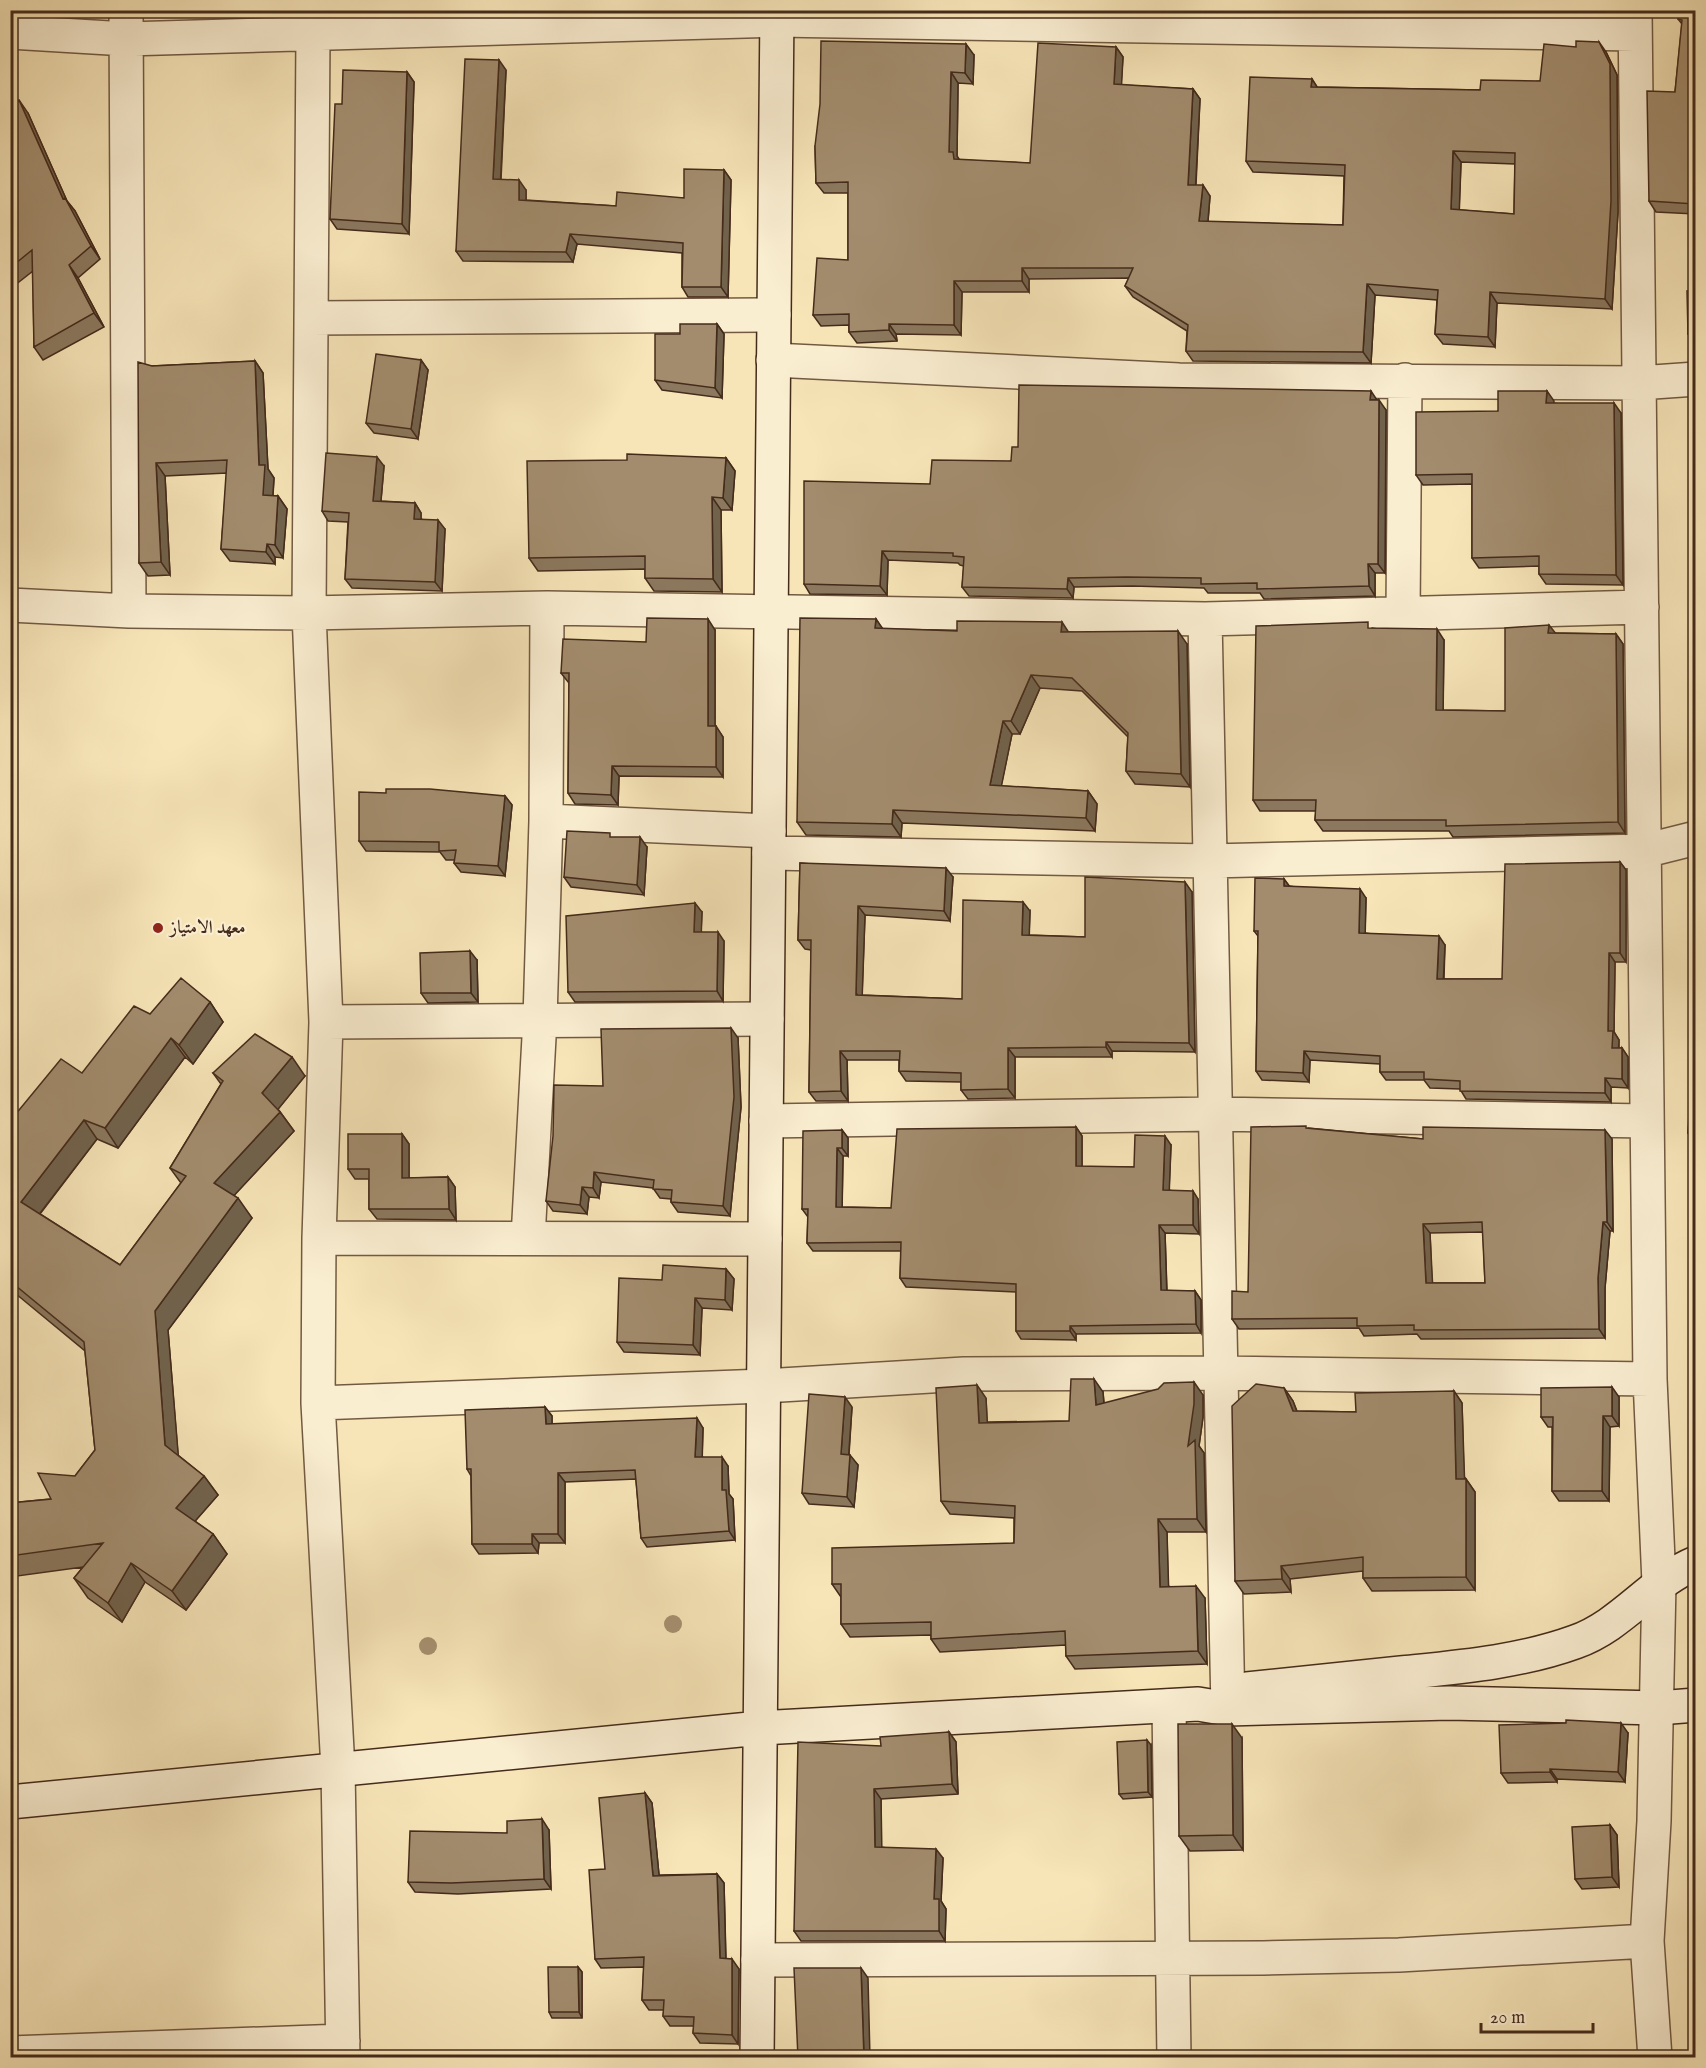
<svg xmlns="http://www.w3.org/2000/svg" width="1706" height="2068" font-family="'IM FELL English',Amiri,serif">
  <rect width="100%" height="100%" fill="#f7e5b8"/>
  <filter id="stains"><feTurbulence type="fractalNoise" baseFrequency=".00333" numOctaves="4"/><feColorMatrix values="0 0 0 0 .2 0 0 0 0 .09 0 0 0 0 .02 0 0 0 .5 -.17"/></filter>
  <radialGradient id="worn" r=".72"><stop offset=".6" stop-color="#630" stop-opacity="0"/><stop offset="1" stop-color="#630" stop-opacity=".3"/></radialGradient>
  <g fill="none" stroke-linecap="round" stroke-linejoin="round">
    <defs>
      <path id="street" d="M126,10L129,611
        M1635,10L1650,1379L1659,1583L1654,1821L1647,1941L1655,2058
        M10,32L126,39L777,20L1635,34
        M313,34L309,613L326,1022L319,1238L318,1403L338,1769L343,2058
        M311,318L774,315
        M773,360L1179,380L1639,383L1696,379
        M10,605L129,611L309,613L547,608L1205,619L1642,607
        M1403,613L1405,380
        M1205,619L1228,1709
        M546,821L769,831
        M769,853L1210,861L1644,851L1696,838
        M326,1022L767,1019
        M766,1121L1215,1114L1647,1121
        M319,1238L765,1239
        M528,1238L540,1019L546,821L547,608
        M318,1403L764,1386L964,1374L1220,1373L1650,1379
        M1169,1706L1174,2058
        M758,1960L1263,1958L1399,1955L1647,1941
        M10,2053L343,2041"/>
      <path id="secondary" d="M1247,1689C1299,1684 1350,1678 1401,1673C1459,1667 1520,1662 1575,1642C1623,1625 1650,1582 1696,1563
        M10,1802L760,1728L1198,1704L1228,1709L1449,1703L1658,1708L1696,1705
        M757,2058L777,10"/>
    </defs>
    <use href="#street" stroke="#725a42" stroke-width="36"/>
    <use href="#secondary" stroke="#452b1b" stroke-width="36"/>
    <use href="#street" stroke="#faeed1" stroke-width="33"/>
    <use href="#secondary" stroke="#faeed1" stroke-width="33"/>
  </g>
  <g fill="#a69070">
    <circle cx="673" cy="1624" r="9"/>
    <circle cx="428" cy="1646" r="9"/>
  </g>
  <path fill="#8b785e" stroke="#452b1b" stroke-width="1.5" fill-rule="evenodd" d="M1695,10V214L1656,212L1649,201L1675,92L1682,24L1678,19Z
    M1116,47L1123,57L1121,85L1193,89L1200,99L1196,185L1210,196L1208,222L1343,225L1344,176L1253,172L1246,161L1312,79L1317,87L1480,90L1540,81L1606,52L1617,75L1618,212L1612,309L1497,303L1495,347L1443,344L1435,334L1437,300L1375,295L1371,363L1193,361L1186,351L1187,331L1133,297L1125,286L1129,278L1029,279V292H962L961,335L896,334L897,341L857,343L849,332V325L821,326L813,315L848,260V193H824L816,183L815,146L974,55L973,84L958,83L957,156L959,160L1030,163ZM1461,162L1515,164L1514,214L1459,210Z
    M506,70L501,180L526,190V200L616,206L684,198L724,170L731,180L728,297H688L682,287V253L577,244L573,262L463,261L456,251Z
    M407,72L414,82L409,234L337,229L330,219Z
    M10,104L28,113L67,201L75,211L100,259L78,278L104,327L43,360L34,347L33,271L10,289Z
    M1695,290V344L1688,334Z
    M717,324L724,334L722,398L662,390L655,380L680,334Z
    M421,360L428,370L418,439L374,433L366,423Z
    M255,361L263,373L268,469L274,478L273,496H278L287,509L283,558L275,557V564L230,561L221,549L227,473L165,476L170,575L148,576L139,563L152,366Z
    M1547,391L1553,403L1621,413L1623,585L1546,584L1539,574V566L1479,568L1472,558V484L1423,485L1416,475L1498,411Z
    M1377,400L1386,410L1385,573H1375V596L1264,599L1260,593H1208L1204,588L1132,586L1074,587L1073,598L969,596L962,587L964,566L960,565L958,563L888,560L887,595L810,594L804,584L930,484L1011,461L1018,447Z
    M726,458L735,471L732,510H721L722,592L654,591L645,578V569L538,571L529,558Z
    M384,466L381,501L415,503L421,513V519L445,529L442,591L352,588L345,579L348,522L328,521L322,511Z
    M876,619L882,629L1069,632L1187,644L1190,787L1135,784L1126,771L1128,737L1082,691L1040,688L1020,734H1012L1001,786L1088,791L1097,804L1095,831L902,823L901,837L806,835L797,822Z
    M1372,628L1444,640L1443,710L1505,711L1555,633L1616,634L1623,644L1625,833L1453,837L1449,831H1323L1315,820L1316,811H1260L1253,800Z
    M715,630V726L723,737V777L619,776L618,805L575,804L568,793L569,683L561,673L646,642Z
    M505,796L512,805L505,876L461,872L454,863L455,860H446L440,852L366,851L359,841Z
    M647,847L644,895L571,887L564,877Z
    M1620,862L1626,870V962H1615L1614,1032L1619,1040V1048H1622L1628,1057V1088L1611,1087V1102L1466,1099L1460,1089L1430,1088L1424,1080H1386L1380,1072V1064L1310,1060L1309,1082L1262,1080L1256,1071L1258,936L1254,931L1284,879L1289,886L1366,898L1365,933L1445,945L1444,979H1502Z
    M800,863L953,877L950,921L865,915L862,995L962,999L1030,911L1029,935L1085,937L1192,892L1195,1052L1112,1051V1057H1015V1098L968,1099L961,1090V1082L906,1081L899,1071V1060H847L848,1101H816L809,1092L811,950L805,949L798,940Z
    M702,912L701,932L724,941L723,1001L575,1002L568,992Z
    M477,960L478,1002L428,1003L421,993Z
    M210,1002L223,1022L193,1064L185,1057L118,1148L97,1139L40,1214L120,1265L181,1183L170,1168L221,1084L213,1073L305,1076L278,1109L294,1131L234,1195L252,1218L168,1330L178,1455L204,1476L218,1495L195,1521L213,1534L227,1554L186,1610L145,1582L122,1622L88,1598L74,1578L83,1567L10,1577V1503L51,1499L75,1476L95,1450L85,1351L10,1289V1121L82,1073Z
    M738,1038L741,1107L730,1216L678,1212L671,1202V1199L660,1198L653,1188L601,1182L599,1198L589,1197L587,1214L553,1211L546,1201L603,1086Z
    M1695,1055V1143L1688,1133Z
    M1076,1127L1082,1136V1167H1134L1171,1145L1169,1190L1198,1199L1199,1234L1165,1233L1167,1291H1195L1201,1300V1333L1076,1334V1340L1021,1339L1016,1331V1292L906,1287L900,1278L901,1251H813L807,1243L808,1217L802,1209L842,1130L848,1138V1156H843L842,1207L891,1208Z
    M1308,1128L1423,1139H1612L1613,1231H1610L1605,1288V1338L1421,1339L1417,1334L1364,1336L1359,1328L1239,1329L1232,1319L1248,1292ZM1483,1232L1485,1283H1432L1430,1233Z
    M402,1134L409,1144V1178L448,1177L455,1187L456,1220L377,1219L369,1209V1179H355L348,1169Z
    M726,1269L734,1279L732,1310L702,1308L700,1355L624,1352L617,1342L662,1280Z
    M1284,1388L1293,1401L1297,1411L1356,1412L1454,1391L1462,1403L1464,1479H1466L1475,1492V1590L1372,1591L1363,1578V1571L1290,1579L1291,1592L1244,1594L1235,1581Z
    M1103,1392L1104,1403L1203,1395V1417L1199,1446L1204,1453L1206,1532H1167L1168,1586L1205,1598L1207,1664L1075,1669L1066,1656V1645L940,1652L931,1639V1635L850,1637L841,1624V1597L832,1584L1014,1543V1518L950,1514L941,1501L986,1398L987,1422L1069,1421Z
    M1619,1397V1426L1610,1427L1609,1501H1559L1552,1491V1427H1548L1541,1417Z
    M545,1407L552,1416V1424L703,1428L702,1457L728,1466L729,1494L733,1499L735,1540L647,1547L641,1538L636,1479L565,1482V1543H539L538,1553L479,1554L472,1544L471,1476L467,1469Z
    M852,1407L849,1455L858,1465L854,1507L809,1504L802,1493Z
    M949,1732L956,1742L958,1794L881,1799V1847L943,1858L941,1901L946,1909L945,1941H801L794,1931L881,1746Z
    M1628,1733L1625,1782L1557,1779V1782L1508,1783L1501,1773Z
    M1242,1738L1243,1850L1190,1851L1179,1836Z
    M1151,1745L1152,1797L1123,1799L1119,1794Z
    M645,1793L652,1803L659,1875L717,1874L724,1883L726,1959L739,1969L738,2044L700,2043L693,2033L694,2026H670L663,2016L664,2010H649L642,2000L644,1967L601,1968L595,1959L605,1869Z
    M1610,1825L1617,1835L1619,1887L1582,1889L1575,1879Z
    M549,1830L551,1889L458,1894L415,1892L408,1882L507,1833Z
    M578,1967L582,1972V2018H552L549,2012Z"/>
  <path fill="#71624c" stroke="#452b1b" stroke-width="1.5" d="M1599,42L1606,52L1617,75L1618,212L1612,309L1605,299Z
    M966,44L974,55L973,84L965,73Z
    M1116,47L1123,57L1121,95L1114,84Z
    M499,60L506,70L500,189L493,179Z
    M407,72L414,82L409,234L402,224Z
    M951,72L958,83L957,156L961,162V170L949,152Z
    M1312,79L1319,90L1311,87Z
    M1193,89L1200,99L1195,196L1188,185Z
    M19,100L28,113L67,201L75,211L100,259L91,246L63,199Z
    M1453,151L1461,162L1459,220L1451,209Z
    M724,170L731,180L728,297L721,287Z
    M519,180L526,190V210L519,200Z
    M1203,185L1210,196L1207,232L1199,221Z
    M570,234L577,244L573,262L566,252Z
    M69,265L78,278L104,327L94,313Z
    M1022,268L1029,279V292L1022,281Z
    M954,281L962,292L961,335L954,325Z
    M1367,284L1375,295L1371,363L1363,352Z
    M1490,292L1497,303L1495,347L1488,337Z
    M717,324L724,334L722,398L715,388Z
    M889,324L896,334L897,341L889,330Z
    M421,360L428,370L418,439L411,429Z
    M255,361L263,373L268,469L274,478L272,507L263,495L259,465Z
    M1371,391L1377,400H1370Z
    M1547,391L1554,401L1553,412L1546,403Z
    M1379,400L1386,410L1385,573L1378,564Z
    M1614,403L1621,413L1623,585L1616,575Z
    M377,457L384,466L380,511L373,501Z
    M726,458L735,471L732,510L723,498Z
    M156,463L165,476L170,575L161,562Z
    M278,496L287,509L283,558L275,545Z
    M712,497L721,510L722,592L713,579Z
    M415,503L421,513V528L414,519Z
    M438,520L445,529L442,591L435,582Z
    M267,544L275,557V564L266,552Z
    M882,551L888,560L887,595L880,586Z
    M1368,564L1375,573V596L1369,586Z
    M1068,578L1074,587L1073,598L1067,589Z
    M708,619L715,630V737L708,726Z
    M876,619L885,632L875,628Z
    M1062,622L1071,636L1061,632Z
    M1549,625L1557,635L1548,633Z
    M1437,629L1444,640L1443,721L1436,710Z
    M1178,631L1187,644L1190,787L1181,774Z
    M1616,634L1623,644L1625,833L1618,822Z
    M1031,675L1040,688L1020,734L1011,721Z
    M1003,721L1012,734L999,798L990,785Z
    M716,726L723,737V777L716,767Z
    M612,766L619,776L618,805L611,795Z
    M1088,791L1097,804L1095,831L1086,818Z
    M505,796L512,805L505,876L498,866Z
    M893,810L902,823L901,837L892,824Z
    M640,837L647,847L644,895L637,885Z
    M1620,862L1626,870V962L1620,953Z
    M946,868L953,877L950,921L944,911Z
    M1284,879L1290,887L1284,886Z
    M1185,882L1192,892L1195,1052L1189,1043Z
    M1360,889L1366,898L1365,942L1359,933Z
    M1023,902L1030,911L1029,945L1022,935Z
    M695,903L702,912L701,941L694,932Z
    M858,906L865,915L862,1002L856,993Z
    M718,932L724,941L723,1001L717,991Z
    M1439,936L1445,945L1443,987L1437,979Z
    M470,951L477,960L478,1002L471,993Z
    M1609,953L1615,962L1614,1032L1619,1040L1618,1057L1612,1048L1608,1031Z
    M210,1002L223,1022L193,1064L179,1045Z
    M731,1028L738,1038L741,1107L730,1216L723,1206Z
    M171,1038L185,1057L118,1148L105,1128Z
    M1106,1042L1112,1051V1057L1106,1047Z
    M1008,1048L1015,1057V1098L1008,1089Z
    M1622,1048L1628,1057V1088L1622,1079Z
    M840,1051L847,1060L848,1101L841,1091Z
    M1304,1051L1310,1060L1309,1082L1303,1073Z
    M292,1057L305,1076L275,1113L262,1093Z
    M1605,1078L1611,1087V1102L1605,1093Z
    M280,1112L294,1131L228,1202L214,1183Z
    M84,1120L97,1139L34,1221L21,1202Z
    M1076,1127L1082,1136V1175L1076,1166Z
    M842,1130L848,1138V1156L842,1148Z
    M1605,1130L1612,1139L1613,1231L1607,1222Z
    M402,1134L409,1144V1188L402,1178Z
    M1165,1136L1171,1145L1169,1198L1163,1190Z
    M837,1148L843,1156L842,1216L836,1207Z
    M594,1172L601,1182L599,1198L593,1188Z
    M448,1177L455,1187L456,1220L449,1209Z
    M582,1187L589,1197L587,1214L580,1205Z
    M1193,1191L1198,1199L1199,1234L1193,1225Z
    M238,1198L252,1218L168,1330L179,1464L165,1445L155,1311Z
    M1603,1222L1610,1231L1605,1288V1338L1599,1329L1598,1278Z
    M1423,1224L1430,1233L1433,1292L1426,1283Z
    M1159,1225L1165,1233L1167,1299L1161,1290Z
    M726,1269L734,1279L732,1310L725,1300Z
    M1195,1291L1201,1300V1333L1196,1324Z
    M695,1298L702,1308L700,1355L693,1345Z
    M1070,1326L1076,1334V1340L1070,1331Z
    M1094,1379L1103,1392L1105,1418L1096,1405Z
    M1194,1382L1203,1395V1417L1199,1446L1204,1453L1206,1532L1197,1519L1188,1446Z
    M977,1385L986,1398L988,1435L979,1423Z
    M1612,1387L1619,1397V1426L1612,1416Z
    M1284,1388L1293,1401L1301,1423L1293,1411Z
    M1454,1391L1462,1403L1465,1492L1456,1479Z
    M845,1397L852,1407L848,1464L841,1454Z
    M545,1407L552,1416V1433L546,1424Z
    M1603,1416L1610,1427L1609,1501L1602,1491Z
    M697,1418L703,1428L702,1467L695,1457Z
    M850,1455L858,1465L854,1507L847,1497Z
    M722,1457L728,1466L729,1494L733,1499L735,1540L729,1531L722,1490Z
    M558,1473L565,1482V1543L558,1534Z
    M204,1476L218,1495L190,1527L176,1508Z
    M1466,1479L1475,1492V1590L1466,1577Z
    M1158,1519L1167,1532L1169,1600L1160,1587Z
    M213,1534L227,1554L186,1610L172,1591Z
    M532,1534L539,1543L538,1553L532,1544Z
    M131,1563L145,1582L122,1622L108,1603Z
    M1281,1566L1290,1579L1291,1592L1282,1579Z
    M1196,1586L1205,1598L1207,1664L1198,1651Z
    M1621,1723L1628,1733L1625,1782L1618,1772Z
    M1232,1724L1242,1738L1243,1850L1233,1835Z
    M949,1732L956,1742L958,1794L952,1784Z
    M1147,1740L1151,1745L1152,1797L1148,1792Z
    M1550,1769L1557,1779V1782L1550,1772Z
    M874,1789L881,1799L882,1857L875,1847Z
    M645,1793L652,1803L660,1885L653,1876Z
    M542,1819L549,1830L551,1889L544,1879Z
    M1610,1825L1617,1835L1619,1887L1612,1877Z
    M936,1849L943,1858L941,1901L946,1909L945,1941L939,1931L934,1899Z
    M717,1874L724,1883L726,1968L720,1958Z
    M732,1959L739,1969L738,2044L732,2035Z
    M578,1967L582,1972V2018L579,2012Z
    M861,1968L868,1978L870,2058H864Z"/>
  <path fill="#a28c6d" stroke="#452b1b" stroke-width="1.5" fill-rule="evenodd" d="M1680,10H1695V204L1649,201L1647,91L1675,92L1682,20L1678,19Z
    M821,41L966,44L965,73L951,72L949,152H953L954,159L1030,163L1038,43L1116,47L1114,84L1193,89L1188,185H1203L1199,221L1343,225L1345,165L1246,161L1250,77L1312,79L1311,87L1480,90L1481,80L1540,81L1544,44L1576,47V41L1599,42L1610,64L1611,201L1605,299L1490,292L1488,337L1435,334L1438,290L1367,284L1363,352L1186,351L1188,325L1125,286L1133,268H1022V281H954V325L889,324V330L849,332V314L813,315L817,258L848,260V182L816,183L815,146L820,104ZM1453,151L1515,153L1514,214L1451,209Z
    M465,59L499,60L493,179L519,180V200L616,206L617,192L684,198V169L724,170L721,287H682L683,243L570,234L566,252L456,251Z
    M343,70L407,72L402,224L330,219L335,104H342Z
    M19,100L63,199L65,198L91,246L69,265L94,313L34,347L32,250L10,268V104Z
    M1695,290V333L1688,334L1687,291Z
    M680,324H717L715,388L655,380V334H680Z
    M376,354L421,360L411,429L366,423Z
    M255,361L259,465H265L263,495L278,496L275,545L267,544L266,552L221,549L227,460L156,463L161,562L139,563L138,362L152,366Z
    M1019,385L1371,391L1370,400H1379L1378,564H1368L1369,586L1257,589V583L1201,584V578L1126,577L1068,578L1067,589L962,587L964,557L953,556V553L882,551L880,586L804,584V481L930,484L932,460L1011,461L1012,447H1018Z
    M1498,391H1547L1546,403H1614L1616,575L1539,574V556L1472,558V474L1416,475V412L1498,411Z
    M326,453L377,457L373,501L415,503L414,519L438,520L435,582L345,579L349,513L322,511Z
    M627,454L726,458L723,498L712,497L713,579L645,578V556L529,558L527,461L627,460Z
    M647,618L708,619V726H716V767L612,766L611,795L568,793L569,673H561L563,639L646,642Z
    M800,618L876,619L875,628L957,631V621L1062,622L1061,632L1178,631L1181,774L1126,771L1128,733L1072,678L1031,675L1011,721H1003L990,785L1088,791L1086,818L893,810L892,824L797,822Z
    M1368,622V628L1437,629L1436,710L1505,711V628L1549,625L1548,633L1616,634L1618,822L1446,826V820H1315L1316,800H1253L1256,626Z
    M386,789H430L505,796L498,866L454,863L456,850L439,851V842L359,841V792L386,793Z
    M567,831L610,833V837H640L637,885L564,877Z
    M1620,862V953H1609L1608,1031H1613L1612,1048H1622V1079L1605,1078V1093L1460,1091V1081L1424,1079V1072H1380V1056L1304,1051L1303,1073L1256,1071L1258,931H1254L1255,878L1284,879V886L1360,889L1359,933L1439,936L1437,979H1502L1505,864Z
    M800,863L946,868L944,911L858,906L856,993V995L962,999L963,900L1023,902L1022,935L1085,937V877L1185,882L1189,1043L1106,1042V1047L1008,1048V1089L961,1090V1073L899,1071L900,1051H840L841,1091L809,1092L811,940H798Z
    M695,903L694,932H718L717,991L568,992L566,916Z
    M470,951L471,993H421L420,953Z
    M181,978L210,1002L179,1045L171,1038L105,1128L84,1120L21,1202L120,1265L186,1176L170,1168L223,1081L213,1073L255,1034L292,1057L262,1093L280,1112L214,1183L238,1198L155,1311L165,1445L204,1476L176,1508L213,1534L172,1591L131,1563L108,1603L74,1578L103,1543L10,1556V1503L51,1499L38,1473L75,1476L95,1450L84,1342L10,1281V1121L61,1059L82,1073L134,1006L150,1014Z
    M731,1028L734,1097L723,1206L671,1202L672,1190L653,1189L654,1180L594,1172L593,1188L582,1187L580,1205L546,1201L553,1136L554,1085L603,1086L601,1029Z
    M1692,1055H1695V1134L1688,1133Z
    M1306,1126V1128L1423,1139V1127L1605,1130L1607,1222H1603L1598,1278L1599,1329L1414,1330V1325L1357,1326V1318L1232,1319V1291L1248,1292L1251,1127ZM1482,1222L1485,1283H1426L1423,1224Z
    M1076,1127V1166L1134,1167L1135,1135L1165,1136L1163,1190L1193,1191V1225H1159L1161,1290L1195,1291L1196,1324L1070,1326V1331H1016V1284L900,1278L901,1242L807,1243L808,1209H802L803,1131L842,1130V1148H837L836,1207L891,1208L897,1129Z
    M348,1134H402V1178L448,1177L449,1209H369V1169H348Z
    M663,1265L726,1269L725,1300L695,1298L693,1345L617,1342L619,1278L662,1280Z
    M1071,1379H1094L1096,1405L1158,1389L1164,1383L1194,1382V1404L1188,1446L1195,1440L1197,1519H1158L1160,1587L1196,1586L1198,1651L1066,1656L1065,1631L931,1639V1622L841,1624V1584H832V1548L1014,1543L1015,1506L941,1501L936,1388L977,1385L979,1423L1069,1421Z
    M1256,1384L1284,1388L1293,1411L1356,1412L1355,1393L1454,1391L1456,1479H1466V1577L1363,1578V1557L1281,1566L1282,1579L1235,1581L1232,1406Z
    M1612,1387V1416H1603L1602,1491H1552L1553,1417H1541V1388Z
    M809,1394L845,1397L841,1454L850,1455L847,1497L802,1493Z
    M545,1407L546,1424L697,1418L695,1457H722V1490H726L729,1531L641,1538L635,1470L558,1473V1534H532V1544H472L471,1469H467L465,1410Z
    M1566,1720L1621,1723L1618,1772L1550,1769V1772L1501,1773L1499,1725L1566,1723Z
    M1178,1724H1232L1233,1835L1179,1836Z
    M949,1732L952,1784L874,1789L875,1847L936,1849L934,1899H939V1931H794L798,1742L881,1746L880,1737Z
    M1147,1740L1148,1792L1119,1794L1117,1742Z
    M645,1793L653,1876L717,1874L720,1958L732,1959V2035L693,2033L694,2017L663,2016L664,2000H642L644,1957L595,1959L589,1870L605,1869L599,1798Z
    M542,1819L544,1879L451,1883L408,1882L410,1831L507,1833V1821Z
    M1610,1825L1612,1877L1575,1879L1572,1827Z
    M548,1967H578L579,2012H549Z
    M794,1968H861L864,2058H798Z"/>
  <circle fill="#8f2418" stroke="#faeed1" stroke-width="2" cx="158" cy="928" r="6"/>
  <g text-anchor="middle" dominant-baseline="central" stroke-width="4.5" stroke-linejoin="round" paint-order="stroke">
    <g font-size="18" font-weight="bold" fill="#452b1b" stroke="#faeed1" text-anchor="start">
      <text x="170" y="928">معهد الامتياز</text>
    </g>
  </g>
  <rect width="1706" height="2068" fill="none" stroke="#f7e5b8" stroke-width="36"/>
  <rect x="12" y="12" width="1682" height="2044" fill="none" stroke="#452b1b" stroke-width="3"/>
  <rect x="18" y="18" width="1670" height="2032" fill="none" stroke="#452b1b" stroke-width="1.5"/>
  <path d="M1481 2023v9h112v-9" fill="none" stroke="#452b1b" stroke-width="3"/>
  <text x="1490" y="2023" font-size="18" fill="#452b1b" stroke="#faeed1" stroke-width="4.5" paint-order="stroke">20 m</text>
  <rect width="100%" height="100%" filter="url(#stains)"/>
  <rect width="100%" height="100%" fill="url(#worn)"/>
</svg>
